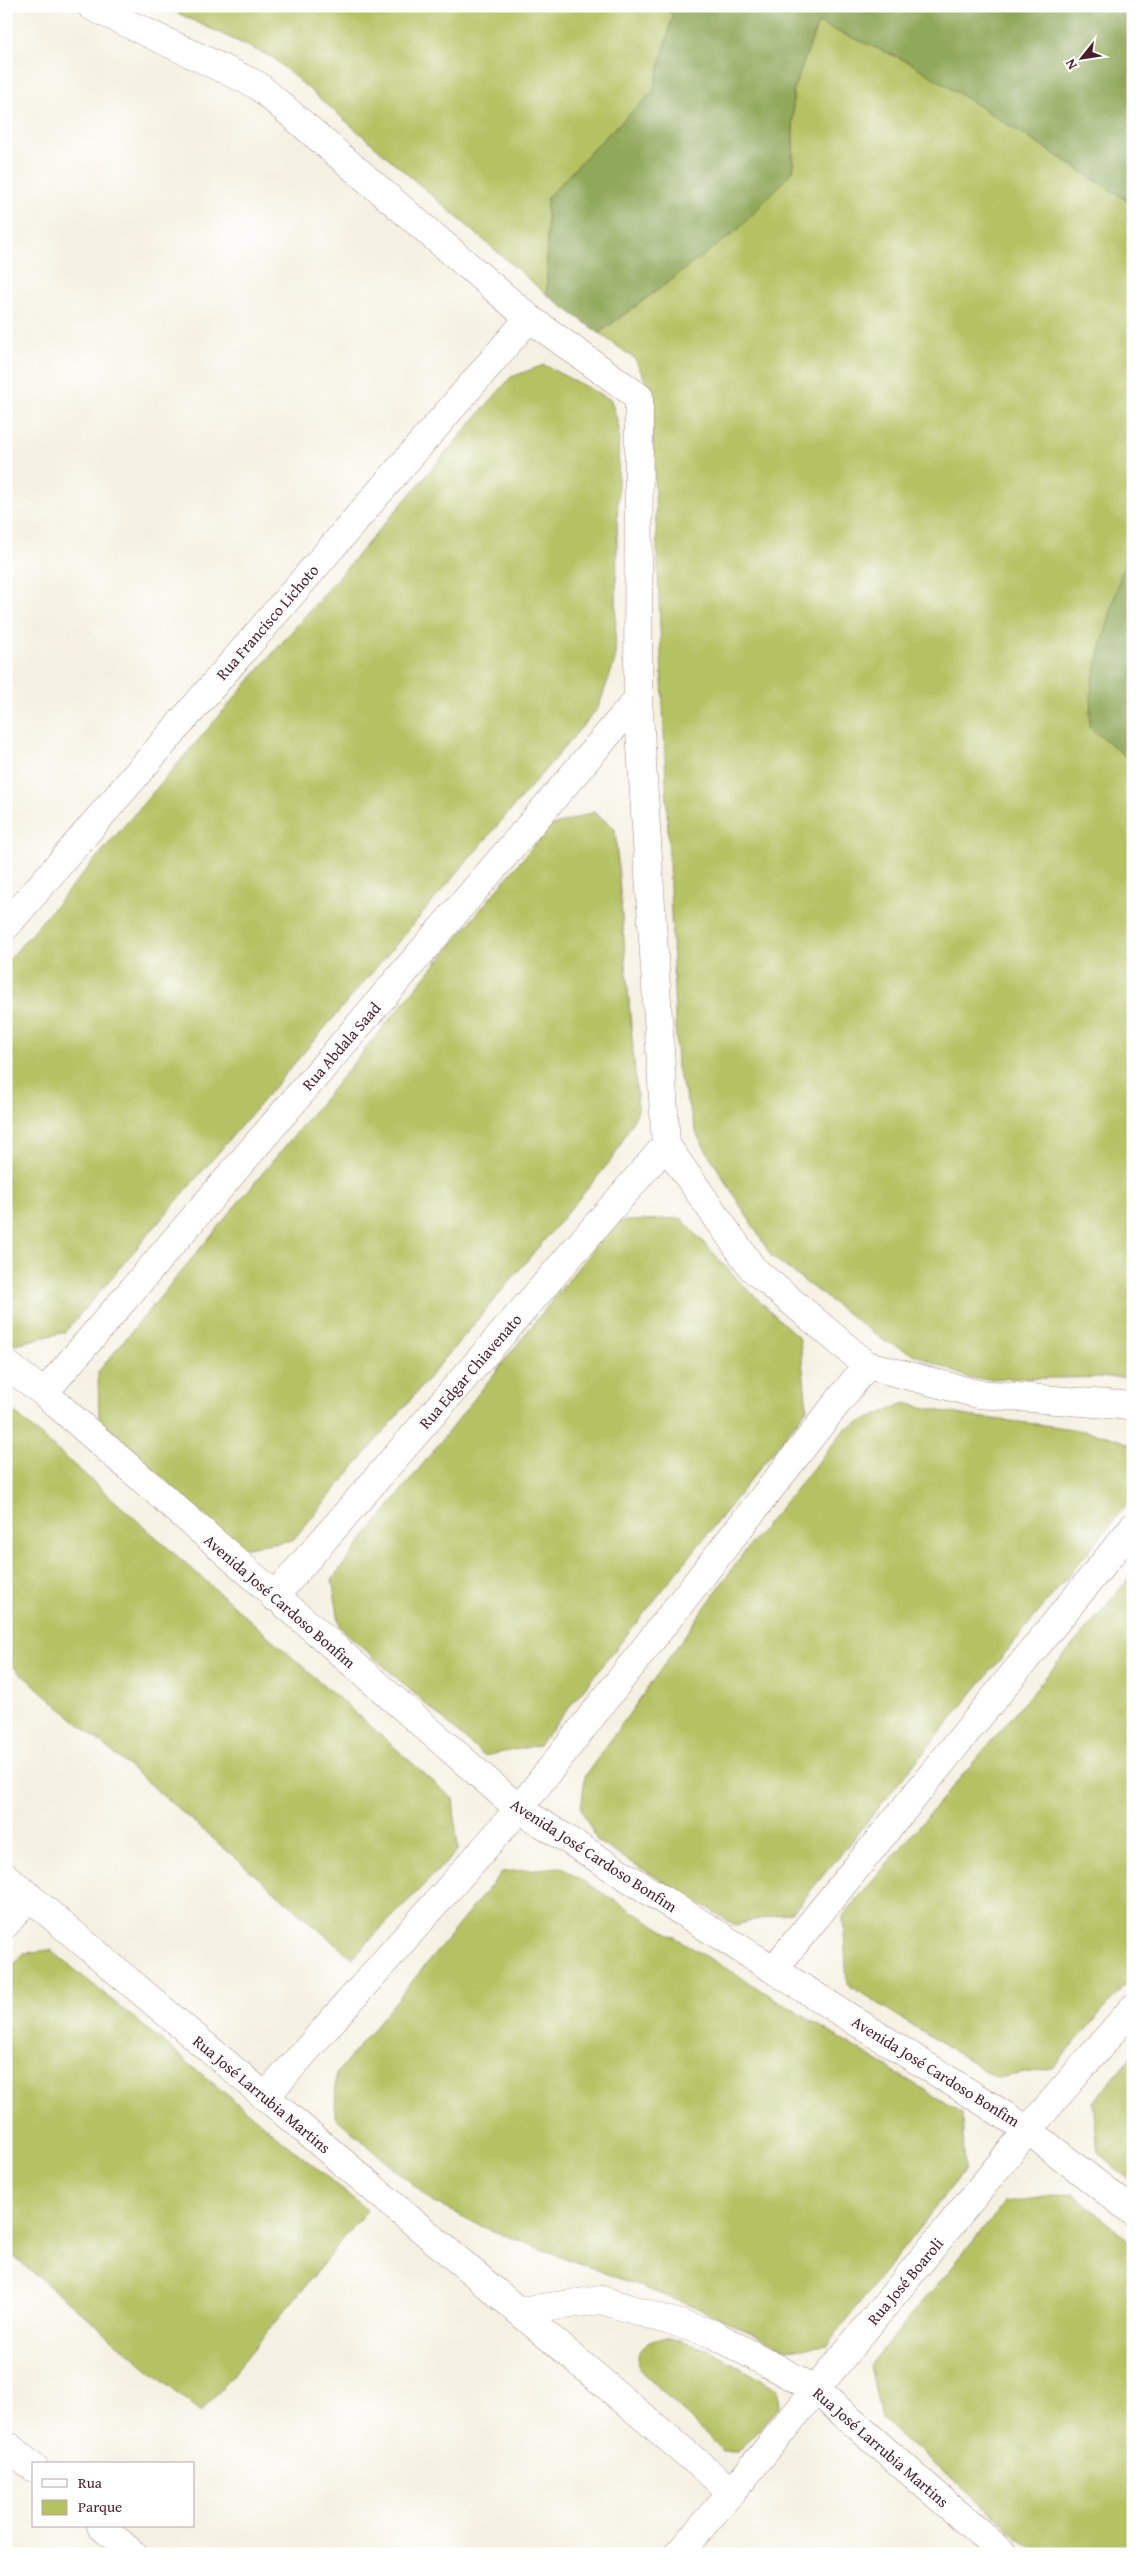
<svg xmlns="http://www.w3.org/2000/svg" width="1139" height="2560" font-family="'Gentium Book Plus',serif">
  <rect width="100%" height="100%" fill="#fff"/>
  <filter id="ink" filterUnits="userSpaceOnUse"><feTurbulence type="fractalNoise" baseFrequency=".02" numOctaves="2"/><feDisplacementMap in="SourceGraphic" scale="10" xChannelSelector="R" yChannelSelector="G"/><feConvolveMatrix kernelMatrix="1 2 1 2 8 2 1 2 1" color-interpolation-filters="sRGB"/></filter>
  <filter id="wash" filterUnits="userSpaceOnUse"><feTurbulence type="fractalNoise" baseFrequency=".0096" numOctaves="4" result="noise"/><feDisplacementMap in="SourceGraphic" scale="20" xChannelSelector="R" yChannelSelector="G"/><feGaussianBlur stdDeviation="1.12" result="paint"/><feColorMatrix in="noise" values="0 0 0 0 0 0 0 0 0 0 0 0 0 0 0 0 0 1.4 0 .05"/><feComposite in="paint" operator="in"/></filter>
  <g filter="url(#wash)">
    <rect width="100%" height="100%" fill="#f5f1e2"/>
    <path fill="#b5c264" stroke="#807048" d="M183,6H663L673,15L653,92L601,141L547,198V295L273,58L175,12Z
      M818,23L909,62L1133,204V541L1128,547L1089,726L1133,762V1377L971,1379L884,1341L772,1257L698,1137L677,1068L651,392L635,359L599,333L673,279L793,171V91Z
      M544,365L611,400L619,427L615,661L598,708L65,1332L7,1346L6,963L511,377Z
      M594,812L615,829L638,1111L613,1158L293,1540L240,1548L99,1419L98,1372L549,827Z
      M681,1218L741,1283L800,1339L807,1409L539,1745L484,1756L340,1627L332,1579L614,1222Z
      M905,1403C926,1408 947,1413 969,1416C1001,1421 1114,1429 1133,1447V1497L794,1911L735,1925L598,1842L581,1809L585,1776L742,1555L845,1429Z
      M6,1405L453,1799L458,1850L352,1958L6,1661Z
      M1133,1574V1975L1053,2068L997,2078L847,1984L843,1916Z
      M560,1867L962,2113L965,2170L827,2345L787,2350L705,2311L483,2227L432,2201L335,2117L336,2074L502,1872Z
      M51,1950L367,2210L201,2413L6,2250V1974L24,1953Z
      M1133,2055V2184L1098,2152L1093,2102Z
      M1073,2193L1133,2244V2554H1039L881,2418L870,2365L1005,2203Z
      M666,2337L707,2349L778,2389L780,2407L738,2452H723L639,2368L638,2354L647,2343Z"/>
    <path fill="#90a85a" stroke="#6d6442" d="M663,6H1133V204L909,62L818,23L793,91V171L739,229L599,333L547,295V198L601,141L653,92L673,15Z
      M1133,541V762L1089,727L1092,682L1128,547Z"/>
  </g>
  <g filter="url(#ink)">
    <g fill="none" stroke-linecap="round" stroke-linejoin="round">
      <defs>
        <path id="minor" d="M91,6L257,85L529,318L639,397L638,699L666,1145L753,1269L867,1365L978,1394L1133,1406
          M6,926L529,318
          M6,1364L44,1393L519,1809L1028,2130L1133,2212
          M44,1393L638,699
          M274,1597L666,1145
          M6,1877L732,2492
          M6,1924L29,1896
          M774,1969L1133,1527
          M265,2097L519,1809L867,1365
          M519,2311L601,2300L713,2334L815,2389L1004,2554
          M6,2444L34,2468
          M101,2526L133,2554
          M678,2554L732,2492L1028,2130L1133,2008"/>
      </defs>
      <use href="#minor" stroke="#a08886" stroke-width="29"/>
      <use href="#minor" stroke="#fff" stroke-width="28"/>
    </g>
  </g>
  <g text-anchor="middle" dominant-baseline="central" stroke-width="5" stroke-linejoin="round" paint-order="stroke">
    <g font-size="16" fill="#4a1f2b" stroke="#fff">
      <text transform="translate(267 622) rotate(-49)">Rua Francisco Lichoto</text>
      <text transform="translate(341 1046) rotate(-49)">Rua Abdala Saad</text>
      <text transform="translate(470 1371) rotate(-49)">Rua Edgar Chiavenato</text>
      <text transform="translate(280 1601) rotate(41)">Avenida José Cardoso Bonfim</text>
      <text transform="translate(594 1855) rotate(33)">Avenida José Cardoso Bonfim</text>
      <text transform="translate(936 2071) rotate(32)">Avenida José Cardoso Bonfim</text>
      <text transform="translate(262 2094) rotate(40)">Rua José Larrubia Martins</text>
      <text transform="translate(905 2281) rotate(-50)">Rua José Boaroli</text>
      <text transform="translate(881 2447) rotate(41)">Rua José Larrubia Martins</text>
    </g>
  </g>
  <rect width="1139" height="2560" fill="none" stroke="#fff" stroke-width="25"/>
  <rect x="32" y="2462" width="162" height="65" fill="#ffffff" stroke="#b7a5aa"/>
  <rect x="42" y="2479" width="25" height="8" fill="#ffffff" stroke="#b7a5aa"/>
  <text x="78" y="2488" font-size="15" fill="#4a1f2b">Rua</text>
  <rect x="42" y="2500" width="25" height="15" fill="#b5c264" stroke="#b7a5aa"/>
  <text x="78" y="2512" font-size="15" fill="#4a1f2b">Parque</text>
  <g transform="translate(1082 58) rotate(240)" stroke="#ffffff" stroke-width="4" paint-order="stroke">
  <path d="M0-4L9 19L0 12L-9 19Z" fill="#4a1f2b"/>
  <text y="-8" font-size="14" font-weight="bold" text-anchor="middle" fill="#4a1f2b">N</text>
  </g>
</svg>
